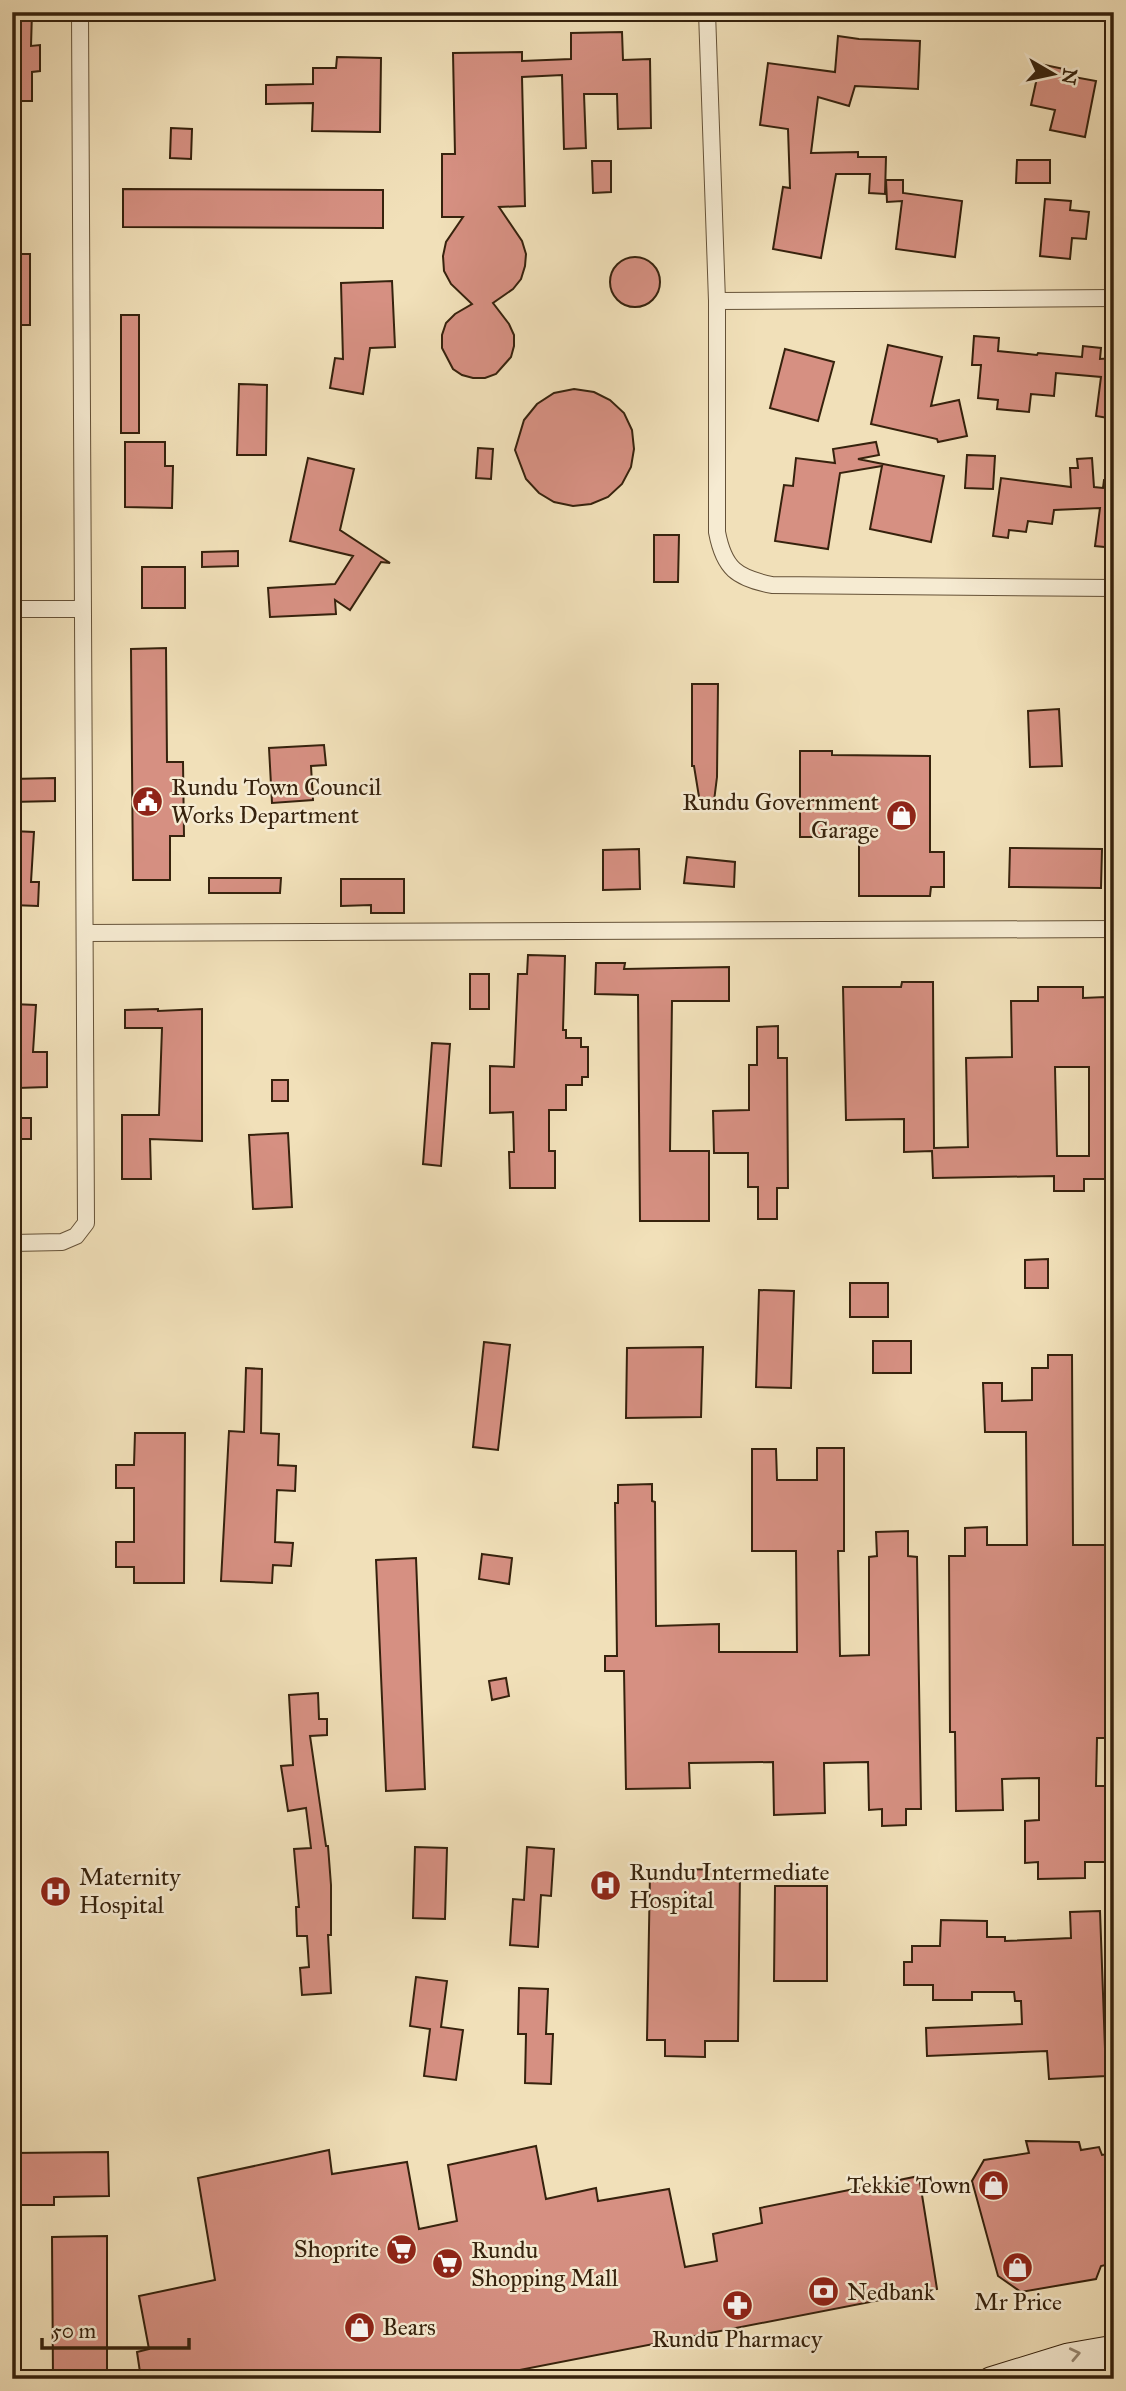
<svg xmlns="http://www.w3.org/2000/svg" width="1126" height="2391" font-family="'IM FELL Great Primer',serif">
  <rect width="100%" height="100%" fill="#f1e0b9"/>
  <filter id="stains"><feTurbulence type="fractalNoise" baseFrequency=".00286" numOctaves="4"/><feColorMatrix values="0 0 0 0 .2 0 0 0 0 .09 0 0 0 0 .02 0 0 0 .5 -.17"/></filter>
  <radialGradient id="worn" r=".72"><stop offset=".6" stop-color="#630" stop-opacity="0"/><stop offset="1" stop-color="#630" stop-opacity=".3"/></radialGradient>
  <path fill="#d69082" stroke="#36220d" stroke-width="2" fill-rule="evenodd" d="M12,12H32L31,46L40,45V71L32,72V101H12Z
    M622,32L623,60L650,59L651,128L618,129L617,94H584L586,148L564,149L562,75L522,77L525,206L499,207L522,241L526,254L525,266L521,279L513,289L493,303L509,324L514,335V346L511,357L496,374L485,378H473L462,375L453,369L442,348V335L446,323L455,314L472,304L451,284L444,271L443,256L446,242L463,217H442V154H455L453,53L522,52V61L571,59V33Z
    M838,36L859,39L920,41L918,89L855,86L849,106L818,97L811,153L858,152V157H886L885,194L869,193L870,174H836L821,258L773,249L783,187L790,188L788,129L760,125L768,63L835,72Z
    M337,57L381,58L380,132L312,131L313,103L266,104V85L313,84V68H336Z
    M1040,64L1064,69L1063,75L1096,81L1085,137L1050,130L1055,110L1031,105Z
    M171,128L192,129L191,159L170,158Z
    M1017,160H1050V183H1016Z
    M592,161H611V192L593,193Z
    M886,180H903V193L962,201L955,257L896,249L902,201L887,202Z
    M123,189L383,190V228L123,227Z
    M1045,199L1071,201L1070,210L1089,212L1086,239L1072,238L1070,259L1040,256Z
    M12,254H30V325H12Z
    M610 282a25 25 0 1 1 50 0a25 25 0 1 1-50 0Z
    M392,281L395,347L370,348L363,394L330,388L335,358L343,359L341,283Z
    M121,315H139V433H121Z
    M974,336L999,338L998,351L1037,355L1038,353L1082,357L1083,346L1101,348L1100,359L1114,358V419L1096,416L1101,377L1056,373L1054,396L1031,394L1029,412L997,409L998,400L978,398L981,365H972Z
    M888,345L942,357L931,406L959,400L967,436L938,442L937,439L871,424Z
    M785,349L834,362L818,421L770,408Z
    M239,384L267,385L266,455H237Z
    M574,389L594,392L610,400L624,413L632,430L634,449L631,467L622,484L608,497L591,504L573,506L554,502L539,493L526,479L515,450L524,420L537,404L554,393Z
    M125,442H165V466H173L172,508L125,507Z
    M876,442L879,455L858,459L944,476L931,542L870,529L882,466L840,473L828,549L775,541L784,485L793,486L796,458L835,463L833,449Z
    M478,448L493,449L491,479L476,478Z
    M967,455L995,456L993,489L965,488Z
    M308,458L354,469L340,530L390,563L381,562L350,610L335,600L336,614L270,617L268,588L335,584L353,556L290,541Z
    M1092,458L1094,487L1103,488L1104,480L1114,481V548L1095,546L1100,508L1054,510L1052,524L1028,521L1026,532L1009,530L1008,538L993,536L1001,478L1071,487L1070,468H1078L1077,459Z
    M654,535H679L678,582H654Z
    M238,551V566L202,567V552Z
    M142,567H185V608H142Z
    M166,648L167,762H183L184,836H170V880H133L131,649Z
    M692,684H718L717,777L714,801L700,803L694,766H692Z
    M1059,709L1062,766L1030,767L1028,711Z
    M324,745L326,765L311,766L313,800L272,803L269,748Z
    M800,751H832V755L930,756V852H944V887H931L930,896H859V837H800Z
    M55,778V801L12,802V779Z
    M12,831L34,832L31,882H39L38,906L12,905Z
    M1010,848L1102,849L1101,888L1009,887Z
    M639,849L640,889L603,890V850Z
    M687,857L735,862L734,887L684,883Z
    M209,878H281L280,893H209Z
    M341,879H404V913H371V905L341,906Z
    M528,955L565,956L563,1030H566V1038H581V1047H588V1077H582V1085H566V1110H549V1151H555V1188H510L509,1152H514L513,1112L490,1113V1066L514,1067L518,974H527Z
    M596,963H625L624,969L729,967V1001H672L670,1151H709V1221H640L638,995L595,994Z
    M470,974H489V1009H470Z
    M902,982H933L934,1148L968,1147L966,1058L1012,1057L1011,1001H1038V987H1083V998L1105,997L1106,1058H1114V1179H1084V1191H1054V1176L933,1178L932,1151L904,1152V1119L846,1120L843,987H901ZM1055,1067H1089V1156H1057Z
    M12,1004L36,1005L33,1052H47V1087L18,1088L16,1028H12Z
    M158,1009V1011L202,1009V1141L150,1139L151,1179H122V1115H159L162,1028H125V1010Z
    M778,1026V1058H787L788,1188H777V1219H758V1187H748V1153H714L713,1111L749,1110V1065H757V1027Z
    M432,1043L450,1044L441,1166L423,1164Z
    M272,1080H288V1101H272Z
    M12,1118H31V1139H12Z
    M288,1133L292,1207L253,1209L249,1135Z
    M1048,1259V1288H1025V1260Z
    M850,1283H888V1317H850Z
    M759,1290L794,1291L791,1388L756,1387Z
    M873,1341H911V1373H873Z
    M484,1342L510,1345L498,1450L473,1447Z
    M703,1347L701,1417L626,1418L627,1348Z
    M1048,1355H1072L1073,1545H1114V1738H1097L1096,1786H1114V1862H1085V1878L1038,1879V1862L1025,1863V1821L1039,1820V1778L1002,1779L1003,1810L956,1811L955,1732H950L949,1556H965V1528L987,1527V1545H1027L1026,1432H985L983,1383H1002V1401L1032,1400V1368H1048Z
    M246,1368L262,1369L261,1433L279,1434L278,1465L296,1466L295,1491L277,1490L275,1542L293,1543L291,1566L273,1565L272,1583L221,1581L229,1431L244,1432Z
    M135,1433H185L184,1583H134V1567H116V1542H134V1488H116V1465H134Z
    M817,1448H844V1551H838L840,1656L869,1655V1557L877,1556L876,1532L908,1531V1556L917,1557L921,1809H906V1825L882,1826V1809L869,1810L868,1762L824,1763L825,1813L774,1815L773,1762L689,1763L690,1788L626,1789L624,1671H605V1656H617L615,1503H618V1485L652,1484V1501L655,1502L656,1626L719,1624V1652H797L796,1551H752V1449H776L777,1480H817Z
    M482,1554L512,1558L509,1584L479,1579Z
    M416,1558L425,1789L386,1791L376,1560Z
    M506,1678L509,1696L492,1700L489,1681Z
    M318,1693L319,1719H327V1735L310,1736L326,1846H328L331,1885V1935H328L331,1993L302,1995L300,1968L309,1967L307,1936H297L296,1907H299L294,1849L311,1848L306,1808L288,1811L281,1766L293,1765L289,1695Z
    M415,1847L447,1848L445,1919L413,1918Z
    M527,1847L554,1849L551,1896L541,1895L538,1947L510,1945L513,1899L524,1900Z
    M674,1869L740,1870L738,2041H705V2057L665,2056V2040H647L650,1873L674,1874Z
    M775,1886H827V1981H774Z
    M1100,1911L1106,2076L1049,2079L1047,2051L927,2056L926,2028L1022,2024L1021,2001H1015L1014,1992H972V2000H933V1985H904V1962H912V1946H940L941,1920L987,1921V1937H1005V1941L1071,1938L1070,1912Z
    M416,1977L447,1981L441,2027L463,2030L456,2080L424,2076L430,2029L410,2026Z
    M519,1988L548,1989L546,2034H553L551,2084L525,2083L526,2034H518Z
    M1026,2141L1079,2142L1081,2150L1099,2147L1102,2155L1114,2153V2263L1101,2266L1096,2279L1021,2292L998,2276L972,2181L984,2160L1029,2153Z
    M536,2146L546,2199L596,2188L598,2201L669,2189L685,2267L717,2261L713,2234L762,2223L760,2208L919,2176L937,2289L473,2379H141L137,2352L149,2349L139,2296L215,2280L198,2178L329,2150L332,2174L407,2162L419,2229L457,2221L448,2165Z
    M108,2152L109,2196L54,2197V2205H12V2153Z
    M107,2236V2379H53L52,2237Z"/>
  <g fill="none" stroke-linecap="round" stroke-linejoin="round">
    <defs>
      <path id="minor" d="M707,12L717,301V532C724,569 737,578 772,585L1114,588
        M717,301L1114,298
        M12,609H83
        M85,933L1114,929
        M12,1243L62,1242L76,1236L86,1223L80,12"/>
      <path id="secondary" d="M990,2379L1068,2355L1114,2347
        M1033,2379L1075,2375L1114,2367"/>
    </defs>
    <use href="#minor" stroke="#655238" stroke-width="18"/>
    <use href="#secondary" stroke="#36220d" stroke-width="25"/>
    <use href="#minor" stroke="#f6ebd2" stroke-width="16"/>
    <use href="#secondary" stroke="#f6ebd2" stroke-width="23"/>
  </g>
  <defs><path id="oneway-chevron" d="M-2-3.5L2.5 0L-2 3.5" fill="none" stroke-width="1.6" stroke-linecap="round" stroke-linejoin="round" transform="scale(1.75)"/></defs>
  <use stroke="#968670" href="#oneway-chevron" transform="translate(1075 2354) rotate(-12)"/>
  <defs>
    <symbol id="civic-disc" viewBox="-11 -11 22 22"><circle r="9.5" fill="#8f2418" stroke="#f6ebd2"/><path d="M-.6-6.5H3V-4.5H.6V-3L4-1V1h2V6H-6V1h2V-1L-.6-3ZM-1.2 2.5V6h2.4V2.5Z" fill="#fff"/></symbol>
    <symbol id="shop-disc" viewBox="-11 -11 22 22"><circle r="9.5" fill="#8f2418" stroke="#f6ebd2"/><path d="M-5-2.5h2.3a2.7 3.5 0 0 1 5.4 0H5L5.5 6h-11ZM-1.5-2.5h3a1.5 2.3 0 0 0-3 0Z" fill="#fff"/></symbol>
    <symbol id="hospital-disc" viewBox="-11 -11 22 22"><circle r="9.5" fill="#8f2418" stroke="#f6ebd2"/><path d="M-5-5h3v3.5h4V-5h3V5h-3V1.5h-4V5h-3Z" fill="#fff"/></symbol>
    <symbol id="supermarket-disc" viewBox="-11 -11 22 22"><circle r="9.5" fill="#8f2418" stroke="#f6ebd2"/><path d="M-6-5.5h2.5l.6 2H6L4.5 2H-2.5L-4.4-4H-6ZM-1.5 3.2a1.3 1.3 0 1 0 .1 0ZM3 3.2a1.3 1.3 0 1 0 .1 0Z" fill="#fff"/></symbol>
    <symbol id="bank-disc" viewBox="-11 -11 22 22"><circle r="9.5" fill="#8f2418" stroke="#f6ebd2"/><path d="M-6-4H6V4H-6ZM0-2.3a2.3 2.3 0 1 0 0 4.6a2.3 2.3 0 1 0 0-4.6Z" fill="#fff"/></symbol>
    <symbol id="pharmacy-disc" viewBox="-11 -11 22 22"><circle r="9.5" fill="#8f2418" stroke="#f6ebd2"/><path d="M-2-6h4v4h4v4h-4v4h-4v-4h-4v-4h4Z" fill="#fff"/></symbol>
  </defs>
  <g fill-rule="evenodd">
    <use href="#civic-disc" x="130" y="784" width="35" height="35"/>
    <use href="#shop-disc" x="884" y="798" width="35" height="35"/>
    <use href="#hospital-disc" x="588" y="1868" width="35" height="35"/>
    <use href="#hospital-disc" x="38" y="1874" width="35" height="35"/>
    <use href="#shop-disc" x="976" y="2168" width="35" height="35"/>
    <use href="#supermarket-disc" x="384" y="2232" width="35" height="35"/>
    <use href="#supermarket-disc" x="430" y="2246" width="35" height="35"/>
    <use href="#shop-disc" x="1000" y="2250" width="35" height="35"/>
    <use href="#bank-disc" x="806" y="2274" width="35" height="35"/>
    <use href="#pharmacy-disc" x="720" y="2288" width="35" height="35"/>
    <use href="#shop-disc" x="342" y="2310" width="35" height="35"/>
  </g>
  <g text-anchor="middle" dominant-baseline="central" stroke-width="5" stroke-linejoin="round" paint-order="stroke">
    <g font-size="24" fill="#36220d" stroke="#f6ebd2" text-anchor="start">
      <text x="171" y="787">Rundu Town Council<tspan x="171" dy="28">Works Department</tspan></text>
      <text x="879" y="802" text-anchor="end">Rundu Government<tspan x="879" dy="28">Garage</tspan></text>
      <text x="629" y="1872">Rundu Intermediate<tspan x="629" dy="28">Hospital</tspan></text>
      <text x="79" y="1877">Maternity<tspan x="79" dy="28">Hospital</tspan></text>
      <text x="971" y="2185" text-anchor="end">Tekkie Town</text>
      <text x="379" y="2249" text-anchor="end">Shoprite</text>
      <text x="471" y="2250">Rundu<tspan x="471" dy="28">Shopping Mall</tspan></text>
      <text x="847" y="2292">Nedbank</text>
      <text x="1018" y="2302" text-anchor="middle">Mr Price</text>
      <text x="382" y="2327">Bears</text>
      <text x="737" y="2339" text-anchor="middle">Rundu Pharmacy</text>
    </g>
  </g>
  <rect width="1126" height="2391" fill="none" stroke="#f1e0b9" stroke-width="42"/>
  <rect x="14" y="14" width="1098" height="2363" fill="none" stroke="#36220d" stroke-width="3.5"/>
  <rect x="21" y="21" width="1084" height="2349" fill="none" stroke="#36220d" stroke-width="2"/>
  <g transform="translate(1053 74) rotate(99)" stroke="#f6ebd2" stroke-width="5" paint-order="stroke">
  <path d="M0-5L12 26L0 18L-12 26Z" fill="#36220d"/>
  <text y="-10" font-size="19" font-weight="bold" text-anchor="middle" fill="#36220d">N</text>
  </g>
  <path d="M42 2338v10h147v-10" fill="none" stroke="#36220d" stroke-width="3.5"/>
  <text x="52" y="2338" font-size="21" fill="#36220d" stroke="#f6ebd2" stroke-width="5" paint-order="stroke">50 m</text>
  <rect width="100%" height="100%" filter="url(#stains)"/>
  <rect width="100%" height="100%" fill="url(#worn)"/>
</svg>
